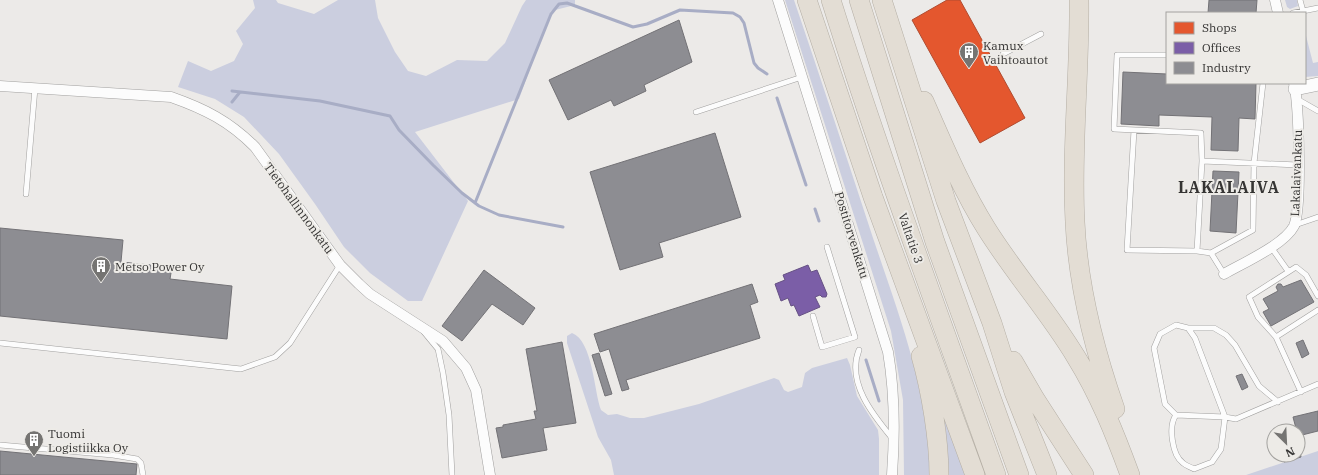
<svg xmlns="http://www.w3.org/2000/svg" width="1318" height="475" font-family="'IBM Plex Serif',serif">
  <rect width="100%" height="100%" fill="#eceae8"/>
  <path fill="#cbcedf" d="M253,0H276L278,3L314,14L338,0H375L378,18L395,52L408,71L426,76L457,60L487,61L505,43L522,6L526,0H575V5L551,11L519,99L415,132L468,201L422,301H408L370,273L344,247L315,204L279,154L244,117L215,99L178,87L188,61L211,71L234,61L243,44L236,31L255,8Z
    M785,0H794C821,79 847,159 873,238C899,315 929,393 930,475H904L903,400L891,331Z
    M1285,0H1297L1298,6L1290,9L1287,7Z
    M1305,32L1313,63L1318,62V76L1305,77Z
    M572,333C593,341 594,392 601,410L608,415L617,414L630,418H644L699,404L774,378L779,380L784,390L788,392L802,387L805,373L812,368L847,358L850,365L857,396L878,430L879,439V475H614L611,460L598,437L567,343V336Z
    M944,413L966,475H945L938,414Z
    M1318,451V475H1246Z"/>
  <path fill="#e4572e" stroke="#b04c30" d="M947,0H960L1025,118L980,143L912,20Z"/>
  <path fill="#7b5ea7" stroke="#665184" d="M808,265L811,272L817,270L827,294L826,297H822L820,295L815,297L820,307L799,316L794,305L791,306L788,298L781,301L775,284L785,280L783,275Z"/>
  <path fill="#8d8d92" stroke="#737276" d="M1209,0H1257L1256,13H1208Z
    M679,20L692,62L644,85L646,91L614,106L611,100L568,120L549,80Z
    M1123,72L1167,74V83H1256L1255,119L1239,118L1238,151L1211,150L1212,117L1159,115V126L1121,124Z
    M715,133L741,217L659,243L663,257L620,270L590,172Z
    M1213,171L1239,172L1236,233L1210,231Z
    M0,228L123,240L121,262L172,267L170,279L232,286L227,339L0,316Z
    M484,270L535,308L523,325L492,304L462,341L442,326Z
    M1301,280L1314,302L1271,326L1263,312L1269,309L1263,299L1278,291L1276,287L1278,284H1281L1283,287Z
    M752,284L758,302L750,305L760,338L626,380L629,389L622,391L609,349L600,352L594,334Z
    M1303,340L1309,354L1302,358L1296,343Z
    M562,342L576,423L543,428L547,450L502,458L496,428L503,427V425L536,419L534,411H537L526,349Z
    M599,353L612,394L605,396L592,355Z
    M1242,374L1248,387L1242,390L1236,376Z
    M1318,411V431L1298,436L1293,417Z
    M0,451L137,464L136,475H0Z
    M1298,451H1300L1301,457L1284,462L1282,456L1298,455Z"/>
  <g fill="none" stroke-linecap="round" stroke-linejoin="round">
    <path stroke="#a8adc5" stroke-width="3" d="M232,91L320,101L390,116L399,130L433,165L462,193L479,206L499,215L563,227
      M777,98L806,185
      M232,102L240,92
      M475,203L551,14L559,4L567,3L633,27L647,24L680,10L733,13L740,17L744,23L754,63L758,68L767,74
      M815,209L819,221
      M866,360L879,401"/>
    <defs>
      <path id="service" d="M1300,0L1303,11
        M1293,13L1318,8
        M1003,54L1041,34
        M1167,55H1117L1114,129L1201,133L1202,161L1298,165
        M1297,99L1318,111
        M696,112L802,77
        M1134,130L1127,250L1197,251
        M1202,161L1197,251L1211,253L1224,274
        M26,194L35,88
        M1295,225L1318,217
        M1271,247L1288,271
        M1211,253L1253,230L1254,163L1263,83
        M1318,296L1306,275L1296,267L1249,297L1258,317L1276,337L1318,310
        M813,316L822,347L855,337L827,247
        M1188,328H1214L1226,335L1235,345L1259,386L1278,402
        M424,332L438,349L443,373L449,415L452,475
        M1276,337L1301,392
        M0,343L241,369L275,357L290,343L340,265
        M859,350C846,382 873,415 892,438
        M1176,415C1168,426 1172,455 1183,463C1186,466 1191,467 1194,469L1212,462L1221,449L1225,417L1195,338L1188,328L1176,325L1160,334L1154,348L1165,404L1176,415L1225,417L1236,419L1318,384
        M0,445L113,455L137,459L141,463L143,475"/>
      <path id="minor" d="M778,0L888,352C895,393 895,433 892,475
        M1275,0L1278,13
        M0,86L171,97C205,109 229,121 255,147L340,265L359,284L370,294L443,341L466,368L476,390L490,475
        M1224,274C1243,263 1284,245 1294,226C1302,207 1299,105 1294,83"/>
      <path id="tertiary" d="M1295,89L1318,84"/>
      <path id="motorway" d="M807,0L873,197L975,475
        M831,0C881,160 940,317 996,475
        M859,0L935,242L1019,475
        M882,0L946,201L992,323L1014,392L1047,475
        M1079,0C1080,74 1071,148 1075,222C1078,286 1094,349 1115,409
        M924,101C943,144 961,188 986,228C1014,273 1049,312 1076,357C1099,394 1115,434 1130,475
        M921,356C931,391 939,439 939,475
        M1013,361L1035,399L1084,475"/>
    </defs>
    <use href="#service" stroke="#a1a09f" stroke-width="6"/>
    <use href="#minor" stroke="#a1a09f" stroke-width="11"/>
    <use href="#tertiary" stroke="#a1a09f" stroke-width="14"/>
    <use href="#motorway" stroke="#b4aea4" stroke-width="20"/>
    <use href="#service" stroke="#fcfcfc" stroke-width="5"/>
    <use href="#minor" stroke="#fcfcfc" stroke-width="10"/>
    <use href="#tertiary" stroke="#fcfcfc" stroke-width="13"/>
    <use href="#motorway" stroke="#e3ddd4" stroke-width="19"/>
  </g>
  <defs>
    <symbol id="building-pin" viewBox="-11 -11 22 30"><path d="M0 17L-7.5 6A9.5 9.5 0 1 1 7.5 6Z" fill="#757472" stroke="#edebe7"/><path d="M-4-6H4V6H1V3H-1V6H-4ZM-2.5-4.3h1.7v1.8h-1.7ZM.8-4.3h1.7v1.8H.8ZM-2.5-1h1.7V.8h-1.7ZM.8-1h1.7V.8H.8Z" fill="#fff"/></symbol>
  </defs>
  <g fill-rule="evenodd">
    <use href="#building-pin" x="958" y="41" width="22" height="30"/>
    <use href="#building-pin" x="90" y="255" width="22" height="30"/>
    <use href="#building-pin" x="23" y="429" width="22" height="30"/>
  </g>
  <g text-anchor="middle" dominant-baseline="central" stroke-width="4" stroke-linejoin="round" paint-order="stroke">
    <g font-size="12" fill="#353433" stroke="#edebe7" text-anchor="start">
      <text x="983" y="45">Kamux<tspan x="983" dy="14">Vaihtoautot</tspan></text>
      <text x="115" y="266">Metso Power Oy</text>
      <text x="48" y="433">Tuomi<tspan x="48" dy="14">Logistiikka Oy</tspan></text>
    </g>
    <g font-size="12" fill="#353433" stroke="#edebe7">
      <text transform="translate(1296 173) rotate(-88)">Lakalaivankatu</text>
      <text transform="translate(299 208) rotate(54)">Tietohallinnonkatu</text>
      <text transform="translate(852 235) rotate(73)">Postitorvenkatu</text>
      <text transform="translate(911 238) rotate(71)">Valtatie 3</text>
    </g>
    <g font-size="16" font-weight="bold" letter-spacing="1" fill="#353433" stroke="#edebe7">
      <text x="1229" y="187">LAKALAIVA</text>
    </g>
  </g>
  <rect x="1166" y="12" width="140" height="72" fill="#edebe7" stroke="#a3a29f"/>
  <rect x="1174" y="22" width="20" height="12" fill="#e4572e" stroke="#a3a29f"/>
  <text x="1202" y="32" font-size="12" fill="#353433">Shops</text>
  <rect x="1174" y="42" width="20" height="12" fill="#7b5ea7" stroke="#a3a29f"/>
  <text x="1202" y="52" font-size="12" fill="#353433">Offices</text>
  <rect x="1174" y="62" width="20" height="12" fill="#8d8d92" stroke="#a3a29f"/>
  <text x="1202" y="72" font-size="12" fill="#353433">Industry</text>
  <g transform="translate(1286 443) rotate(156)"><circle r="19" fill="#edebe7" stroke="#a3a29f"/>
  <path d="M0-3L7 15L0 10L-7 15Z" fill="#757472"/>
  <text y="-6" font-size="11" font-weight="bold" text-anchor="middle" fill="#353433">N</text>
  </g>
</svg>
